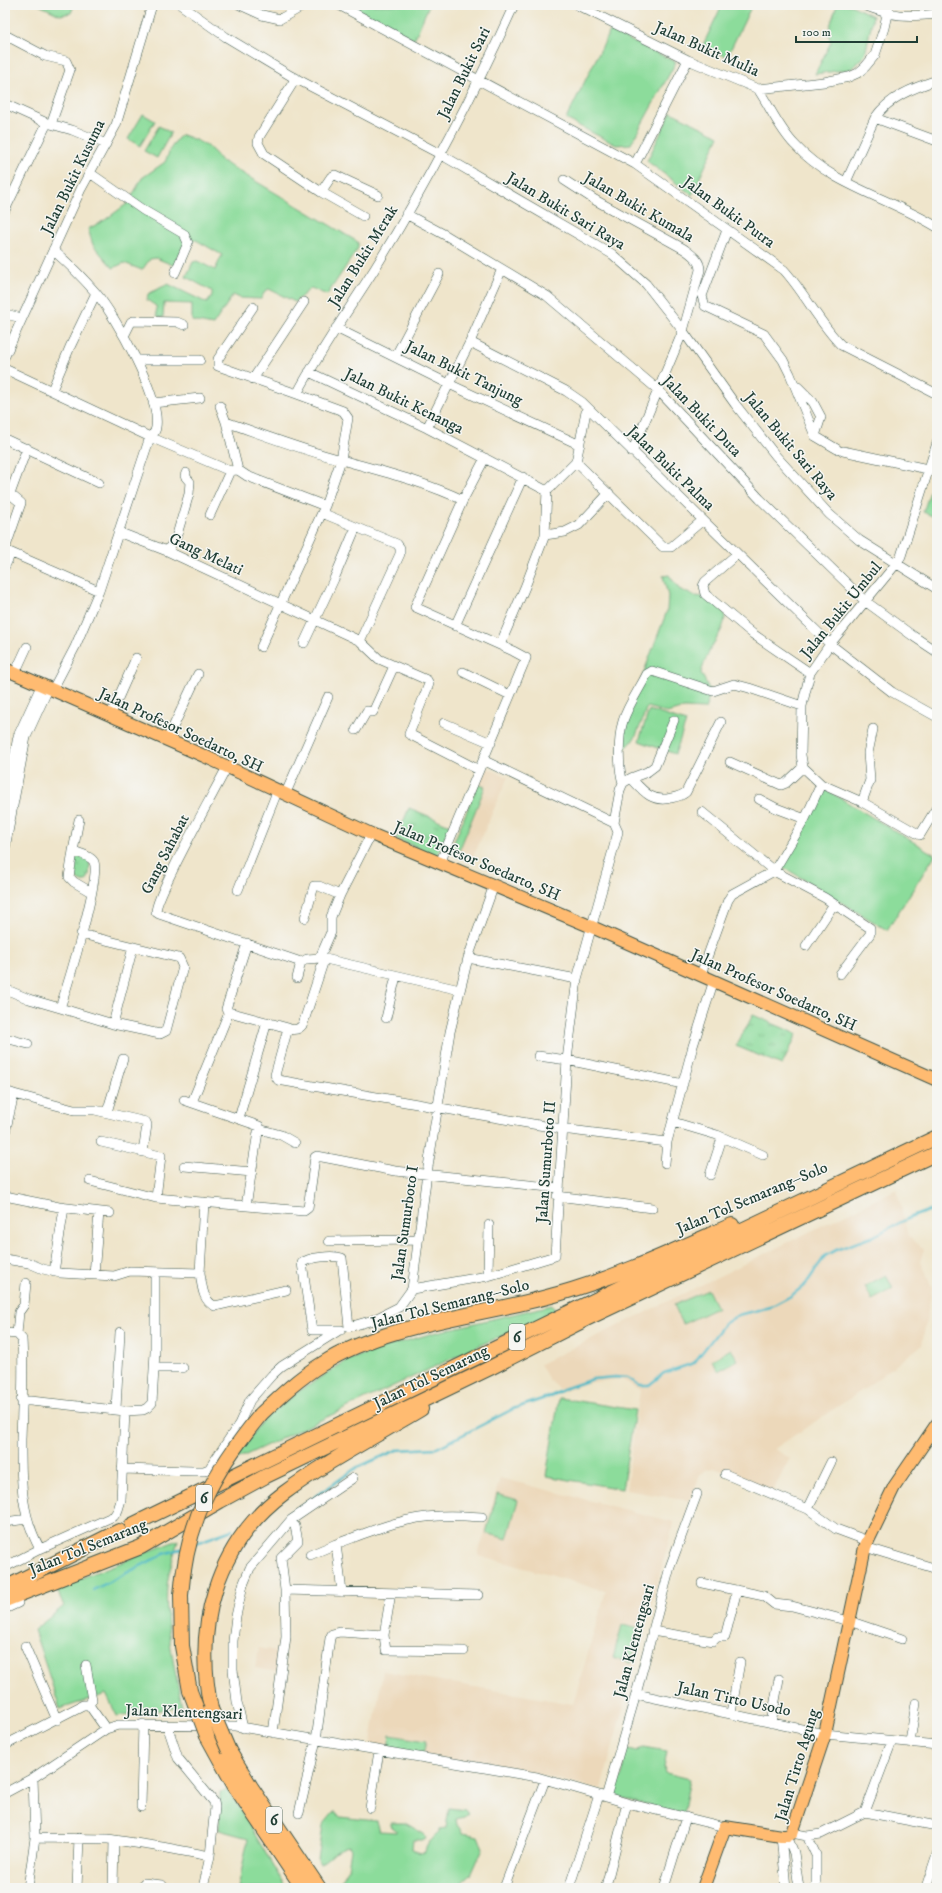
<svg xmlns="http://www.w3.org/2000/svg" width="942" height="1893" font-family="'IM FELL DW Pica',serif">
  <defs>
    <pattern id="park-tufts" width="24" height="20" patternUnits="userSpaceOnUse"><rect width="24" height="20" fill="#8cdc9b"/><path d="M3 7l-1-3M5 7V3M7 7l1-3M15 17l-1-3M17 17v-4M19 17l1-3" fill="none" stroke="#72b47f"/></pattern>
  </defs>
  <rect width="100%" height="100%" fill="#f6f6f2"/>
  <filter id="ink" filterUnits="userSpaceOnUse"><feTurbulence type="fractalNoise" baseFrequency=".025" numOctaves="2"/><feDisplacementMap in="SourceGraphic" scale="8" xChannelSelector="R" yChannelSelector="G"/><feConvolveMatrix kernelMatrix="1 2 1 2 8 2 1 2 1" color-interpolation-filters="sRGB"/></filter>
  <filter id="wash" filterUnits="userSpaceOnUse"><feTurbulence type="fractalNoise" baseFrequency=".012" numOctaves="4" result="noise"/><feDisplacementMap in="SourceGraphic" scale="16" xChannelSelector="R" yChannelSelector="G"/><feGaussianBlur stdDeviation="0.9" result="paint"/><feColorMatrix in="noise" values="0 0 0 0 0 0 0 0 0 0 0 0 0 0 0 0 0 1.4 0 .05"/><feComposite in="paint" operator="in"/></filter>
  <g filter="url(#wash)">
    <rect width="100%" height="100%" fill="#efe5cb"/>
    <path fill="#ecd8ba" d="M485,767L508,777L471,862L448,851Z
      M897,1189L908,1236L924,1249L920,1262L932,1287L922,1345L864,1389L774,1449L790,1458L773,1491L714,1468L706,1470L700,1475L690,1501L626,1490L640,1390L621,1379L587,1383L563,1392L549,1380L540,1364Z
      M500,1478L674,1522L601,1789L539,1775L370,1747L383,1671L573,1704L606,1591L478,1555Z
      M259,1648L282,1652L277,1672L255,1668Z"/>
    <path fill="#8cdc9b" stroke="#568c68" d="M39,5H74L71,13L60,15Z
      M348,5H429L414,40Z
      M722,5H752L727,57L703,45Z
      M837,5H851L873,16L865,55L851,69L815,74L831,42L828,32Z
      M610,31L676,62L631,144L616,145L566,119Z
      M671,112L719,136L692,195L647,161Z
      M143,114L155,121L140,146L128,139Z
      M159,126L171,133L157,158L144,151Z
      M182,135C197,140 212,146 220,160L358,242V248L327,295L311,288L295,302L269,289L265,291L261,299L240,298L233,295L213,325L192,321V304L164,303L163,318L157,316L156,306L147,300L148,294L168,284L207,303L212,296V291L186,277L193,262L197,261L215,270L222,255L196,240H186L175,266L156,258L150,259L142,270L124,263L113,268L93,245L88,229L105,220L128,203L142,178L165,162L171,148L177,139Z
      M935,477H937V518L923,512Z
      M669,575L679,589L694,596L707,597L725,613C726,629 714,640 708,654C705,660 703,667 701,673C710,691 712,689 705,709L684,708L667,713L648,707L646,709C641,723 635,748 618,751L631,706L667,611L668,596L663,576Z
      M649,710L686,722L675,754L639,741Z
      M478,784L485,787L459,851L451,849Z
      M825,789L935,855L887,930L780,865Z
      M886,1275L893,1289L872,1300L865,1286Z
      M708,1290L717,1308L683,1324L674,1305Z
      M552,1305L554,1307V1312L542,1320L485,1343L231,1462L263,1420L302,1389L346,1361L375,1350L437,1332Z
      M731,1349L738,1360L718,1371L712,1360Z
      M559,1398L635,1410L622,1489L546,1476Z
      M497,1494L518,1500L507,1539L486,1533Z
      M178,1540C174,1555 169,1570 167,1585C164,1626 175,1668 182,1707L117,1716L106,1694L60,1709L34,1630L64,1606L56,1588Z
      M622,1625L640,1629L631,1663L613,1658Z
      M390,1735L426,1741L423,1755L388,1749Z
      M644,1747L667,1751L664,1767L666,1773L690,1779L683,1814L615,1797L611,1792L614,1782C629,1776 620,1762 626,1748L637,1751L640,1748Z
      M229,1790L286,1888H238L248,1838L219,1830L220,1792Z
      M449,1808L465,1810L468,1814L464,1817L456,1819L457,1825L463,1833L478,1836L483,1848L471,1875L456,1888H337L348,1869L351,1849L349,1846C336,1848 331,1859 320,1864L318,1860L323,1825L334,1812H336L340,1817L376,1821L379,1831L396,1832V1830L391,1826V1823H405L424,1834L426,1838L422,1840H413L412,1850L421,1853L425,1852C427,1840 436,1839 440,1829L446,1828Z"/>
    <path fill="url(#park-tufts)" stroke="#568c68" d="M409,808L450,825L437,856L396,839Z
      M79,856L90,859L89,876L86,881H79C71,875 74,867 75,859Z
      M753,1015L797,1034L782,1065L736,1046Z"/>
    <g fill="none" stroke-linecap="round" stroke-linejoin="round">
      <path stroke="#4cb9c7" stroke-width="2.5" d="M287,1514L301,1507L356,1468L397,1450L437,1448L513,1409L551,1396L569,1387L593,1379L615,1377L628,1378L639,1385H649L664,1373L694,1363L724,1324L738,1315L770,1307L791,1296L806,1284L825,1256L836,1250L872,1237L909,1218L928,1211H937
        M193,1544L232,1530
        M93,1590L164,1554L183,1548"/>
    </g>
  </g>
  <g filter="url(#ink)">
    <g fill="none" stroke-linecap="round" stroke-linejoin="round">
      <defs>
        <path id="minor" d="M181,5L226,37L291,76L440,154L612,254L646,284L683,331L735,404L776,456L829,514L859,540L937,589
          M240,5L262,15L280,19L305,5
          M339,5L635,164L784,270C805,293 819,323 841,345L937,394
          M577,5L688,60L758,89L824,82L849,77L858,73L865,67L875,55L884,28L889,5
          M864,5C894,17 906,17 937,14
          M5,35L45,56L66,61L70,70L51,124
          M296,78L259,137L258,143L264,154L321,192L363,216
          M758,89C770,107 780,130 795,145C831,185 892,199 937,227
          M5,104L47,123L72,130L106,144
          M875,118L937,141
          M635,164L688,60
          M90,173L143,210L184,234L188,243L175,273
          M564,180L595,200L684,249C692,255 700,260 700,270L683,331L632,452
          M846,182L875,118C889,97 913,88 937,80
          M321,192L331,177L335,175L378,195
          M5,210L47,123
          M406,214L447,236L547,296L657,389L760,499L865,601L913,636L937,652
          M727,230L702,296L705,306L764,334L783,360L790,374L815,436L837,449
          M53,250C68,263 83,278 96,293C116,317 161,397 156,427C156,432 153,434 150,437L99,591L75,647L53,689
          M253,307L218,359V366L297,394C320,351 348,311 374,270C426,185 473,96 514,5
          M5,314L22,318
          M336,328L449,384L580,445
          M124,336L131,322L133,321L177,322L184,325
          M470,342L566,391L582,402L830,644L892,692L937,717
          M5,356L81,189L116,125L152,5
          M395,357L439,274
          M137,360H200
          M5,369L150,437L230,471
          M309,372L427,428L547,491
          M253,379L304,302
          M798,387L813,402L821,417L815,436
          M52,390L70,347L96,293
          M153,403L200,398
          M220,406L226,422L238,470L247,476L325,506
          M226,422C264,435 302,450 342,460C383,472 423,481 463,500
          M427,428L470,342L502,269
          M5,439L99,483
          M843,451L937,471
          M576,462L663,547H671L703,520
          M547,491L576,462L587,407
          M322,513L397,544L400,548V554L360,641
          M210,515L230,471L236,470
          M118,532L167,551L360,641L379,659L427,680L429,684L409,734L479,770
          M545,535L565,532L579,525L609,493
          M5,549L21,503L10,494L27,448
          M5,550L99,591
          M167,551L176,538L189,494L190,482L185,476L186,473
          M737,554L705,582L703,586L705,594L753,634L810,673
          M5,566L11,553
          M455,626L523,477
          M304,643L334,579L356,527
          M500,645L525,587L545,535L547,491
          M261,647L325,506L341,460L348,418L343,411L297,394
          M463,672L510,695
          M15,673L27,647
          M111,714L136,658
          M444,723L491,743
          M356,730L367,711L373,712L394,666
          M167,740L198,674
          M730,762L781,785L786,783L803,767
          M227,767C216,789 155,896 156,912L159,914L298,961L300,966L297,978
          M631,778L647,772L655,766L674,720
          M623,783C618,767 618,737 623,721C628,705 639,690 647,674L652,671L713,691L734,684L749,688L802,706
          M821,784L862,802L870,780L868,753L873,729
          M285,795L328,697
          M759,799L776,808L805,819
          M862,802L920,835L937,807
          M5,807L18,736L42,684
          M702,812L774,871L825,898L870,928V934L840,974
          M614,823L620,790L623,783L631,778C643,791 652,803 671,798C676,797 682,796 686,792L721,722
          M5,848L26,737L49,687
          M73,851L79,820
          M440,863L526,658L513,651L415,607L463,500L485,458
          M238,890L277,792
          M340,895L371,834
          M305,918L314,886H319L340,895L331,917V932L321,955V958L460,990
          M247,943L226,1009L229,1012L288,1028L275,1075L278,1080L562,1129L667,1142L693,1046L714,980
          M806,946L834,904
          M468,958L577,979
          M300,963L307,959L321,958
          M701,974L728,900L732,894L774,871L805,819L821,784L803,767L801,755L802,706L810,673L830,644L896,564L901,556L937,443
          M5,989L29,999L60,1008C67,987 101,877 94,862C91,856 79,853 73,851L69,877L74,882L91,892
          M60,1008L113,1024L160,1034L166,1031L183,967L179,958L81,934
          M386,1018L396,976
          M113,1024L133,947
          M288,1029C295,1030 299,1030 303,1024L324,960
          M5,1038L28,1044
          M538,1056L567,1060L683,1084
          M5,1091L14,1094L5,1133
          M14,1094L74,1110H95L146,1122L147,1125L143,1152
          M184,1100L259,1126L246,1206
          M192,1102L229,1012
          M107,1112L123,1059
          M239,1118L267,1022
          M673,1122L717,1135L763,1155
          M259,1129L281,1135L295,1143
          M101,1142L161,1156L156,1198
          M665,1163L667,1142
          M184,1166L252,1172
          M710,1175L722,1138
          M90,1181L156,1198L304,1211L308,1208L315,1157L317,1156L395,1171L558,1188
          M5,1196L59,1207L110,1213
          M557,1196L652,1208
          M329,1241L417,1240
          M5,1259L29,1263L43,1269L60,1273L114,1276L130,1271L200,1273L204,1202
          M54,1272L64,1208
          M200,1273C202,1284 202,1301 215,1306L286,1290
          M94,1275L99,1212
          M488,1276L489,1225
          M412,1289L488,1276L555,1256L567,1060L577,979L618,832L614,823L483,760
          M341,1330H312L302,1263C309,1257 333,1255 342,1258L349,1327L373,1320L399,1307L412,1289L427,1173L450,1032L468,958L494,885
          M5,1333L17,1334L22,1339C24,1372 22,1406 21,1439C21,1479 20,1513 40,1549
          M17,1334L19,1312L24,1305L26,1283
          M154,1368H183
          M21,1400L125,1411L143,1410L147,1408L152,1403L155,1352V1273
          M116,1409L120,1332
          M122,1469L193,1471H204L209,1469L239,1424L250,1400L272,1375L282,1366L338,1331
          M725,1474L808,1509L836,1529L868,1541
          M808,1509L831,1462
          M5,1522L27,1519
          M865,1547L937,1569
          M310,1555L336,1544
          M5,1567L40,1549L114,1516L118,1510L121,1500L125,1411
          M702,1583L764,1596L774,1604L792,1606L849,1621L902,1639
          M285,1590L478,1595
          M342,1592L336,1544C369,1532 403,1517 439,1516C453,1515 468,1516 482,1517
          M5,1609L18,1603
          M652,1631L713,1641L717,1637H725L737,1590
          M384,1635L386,1650L464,1651
          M25,1646L57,1720
          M86,1665L92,1700L89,1705
          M636,1694L825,1734L937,1745
          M731,1713L740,1662
          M771,1723L779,1679
          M167,1725L178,1758L214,1802L215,1807L210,1856L203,1888
          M243,1728L237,1702L233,1670V1641L236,1616L243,1585L250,1568L291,1520L353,1478
          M273,1733L286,1637L285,1590L281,1558L298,1541L295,1526
          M910,1742L916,1703
          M5,1745L83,1705H89L106,1729
          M5,1793L33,1778L106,1729L118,1725L235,1726L537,1777L627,1803L725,1827
          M606,1797L636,1694L670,1567L697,1494
          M141,1807L143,1724
          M370,1808L379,1751
          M865,1812L892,1741
          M299,1813L316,1740L330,1638L332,1634L340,1632L384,1635L391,1593
          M792,1833L807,1836L821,1834L865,1812L937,1826
          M781,1836L786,1888
          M787,1836L794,1853L799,1888
          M807,1836L816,1855V1888
          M35,1838L108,1839L162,1847L210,1856
          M144,1883L162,1885L164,1888
          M606,1886L627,1803
          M926,1887L937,1854
          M28,1888L35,1838L33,1778
          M77,1888L79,1838
          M113,1888L114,1840
          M504,1888L545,1780
          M569,1888L599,1795
          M664,1888L686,1817"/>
        <path id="major" d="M5,669L204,756L371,834L592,927L937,1080
          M703,1888L725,1827L781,1836H787L792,1833L825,1734L865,1547L894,1487L937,1424"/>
        <path id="highway" d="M261,1414C280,1396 299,1378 322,1364C388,1322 483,1316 558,1294C618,1277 675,1250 732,1225
          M132,1525L570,1312L937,1137
          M5,1588L119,1531
          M181,1595L182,1646L190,1691
          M5,1600L141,1547L220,1501L266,1476L490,1368L586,1319L937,1153
          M211,1709C194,1627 215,1545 284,1493C327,1461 376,1436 421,1409
          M207,1736L234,1785L303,1888
          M229,1751L251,1787L319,1888"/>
      </defs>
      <use href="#minor" stroke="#3e564b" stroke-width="10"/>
      <use href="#major" stroke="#3e564b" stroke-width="14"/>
      <use href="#highway" stroke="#3e564b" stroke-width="16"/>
      <use href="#minor" stroke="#fff" stroke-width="9"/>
      <use href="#major" stroke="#ffbb71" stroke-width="12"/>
      <use href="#highway" stroke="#ffbb71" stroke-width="14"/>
      <defs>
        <path id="highway-bridge" d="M181,1595C187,1519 213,1472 261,1414
          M190,1691L207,1736
          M211,1709L229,1751"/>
      </defs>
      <use href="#highway-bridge" stroke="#3e564b" stroke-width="16" stroke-linecap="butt"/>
      <use href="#highway-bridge" stroke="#ffbb71" stroke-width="14"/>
    </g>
  </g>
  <g text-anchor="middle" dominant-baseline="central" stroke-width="3" stroke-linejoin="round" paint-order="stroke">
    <g fill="#f6f6f2" stroke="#60746d" stroke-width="1">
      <rect x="509" y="1324" width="16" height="26" rx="3"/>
      <rect x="196" y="1485" width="16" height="26" rx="3"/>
      <rect x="266" y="1807" width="16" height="26" rx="3"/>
    </g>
    <g font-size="15" font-weight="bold" fill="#1f3d34">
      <text x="517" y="1337">6</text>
      <text x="204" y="1498">6</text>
      <text x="274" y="1820">6</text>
    </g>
    <g font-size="16" fill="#1f3d34" stroke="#f6f6f2">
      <text transform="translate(707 49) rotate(24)">Jalan Bukit Mulia</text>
      <text transform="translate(464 73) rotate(-64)">Jalan Bukit Sari</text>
      <text transform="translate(73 177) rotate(-64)">Jalan Bukit Kusuma</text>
      <text transform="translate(639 207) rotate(30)">Jalan Bukit Kumala</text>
      <text transform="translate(566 211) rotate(31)">Jalan Bukit Sari Raya</text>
      <text transform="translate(729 212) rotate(36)">Jalan Bukit Putra</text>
      <text transform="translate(363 256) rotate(-58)">Jalan Bukit Merak</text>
      <text transform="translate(464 373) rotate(26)">Jalan Bukit Tanjung</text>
      <text transform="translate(404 401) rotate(26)">Jalan Bukit Kenanga</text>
      <text transform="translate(702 416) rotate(46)">Jalan Bukit Duta</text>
      <text transform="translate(791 446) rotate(50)">Jalan Bukit Sari Raya</text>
      <text transform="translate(671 468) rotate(44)">Jalan Bukit Palma</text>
      <text transform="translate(206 554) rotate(25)">Gang Melati</text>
      <text transform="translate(841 610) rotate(-51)">Jalan Bukit Umbul</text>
      <text transform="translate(181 730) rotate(25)">Jalan Profesor Soedarto, SH</text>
      <text transform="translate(165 854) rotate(-63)">Gang Sahabat</text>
      <text transform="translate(477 861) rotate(23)">Jalan Profesor Soedarto, SH</text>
      <text transform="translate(774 990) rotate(24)">Jalan Profesor Soedarto, SH</text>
      <text transform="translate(546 1162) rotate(-86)">Jalan Sumurboto II</text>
      <text transform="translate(752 1198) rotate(-23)">Jalan Tol Semarang–Solo</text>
      <text transform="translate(405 1223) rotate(-82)">Jalan Sumurboto I</text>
      <text transform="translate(450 1304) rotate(-14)">Jalan Tol Semarang–Solo</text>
      <text transform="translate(431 1377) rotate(-26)">Jalan Tol Semarang</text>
      <text transform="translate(88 1547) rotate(-22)">Jalan Tol Semarang</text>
      <text transform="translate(634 1641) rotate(-75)">Jalan Klentengsari</text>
      <text transform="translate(734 1699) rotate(12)">Jalan Tirto Usodo</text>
      <text transform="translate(184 1712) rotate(2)">Jalan Klentengsari</text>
      <text transform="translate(797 1765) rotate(-73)">Jalan Tirto Agung</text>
    </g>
  </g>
  <rect width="942" height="1893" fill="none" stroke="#f6f6f2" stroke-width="20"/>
  <path d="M796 36v6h121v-6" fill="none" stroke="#1f3d34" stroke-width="2"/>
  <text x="802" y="36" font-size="12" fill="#1f3d34" stroke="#f6f6f2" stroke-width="3" paint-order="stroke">100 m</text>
</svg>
